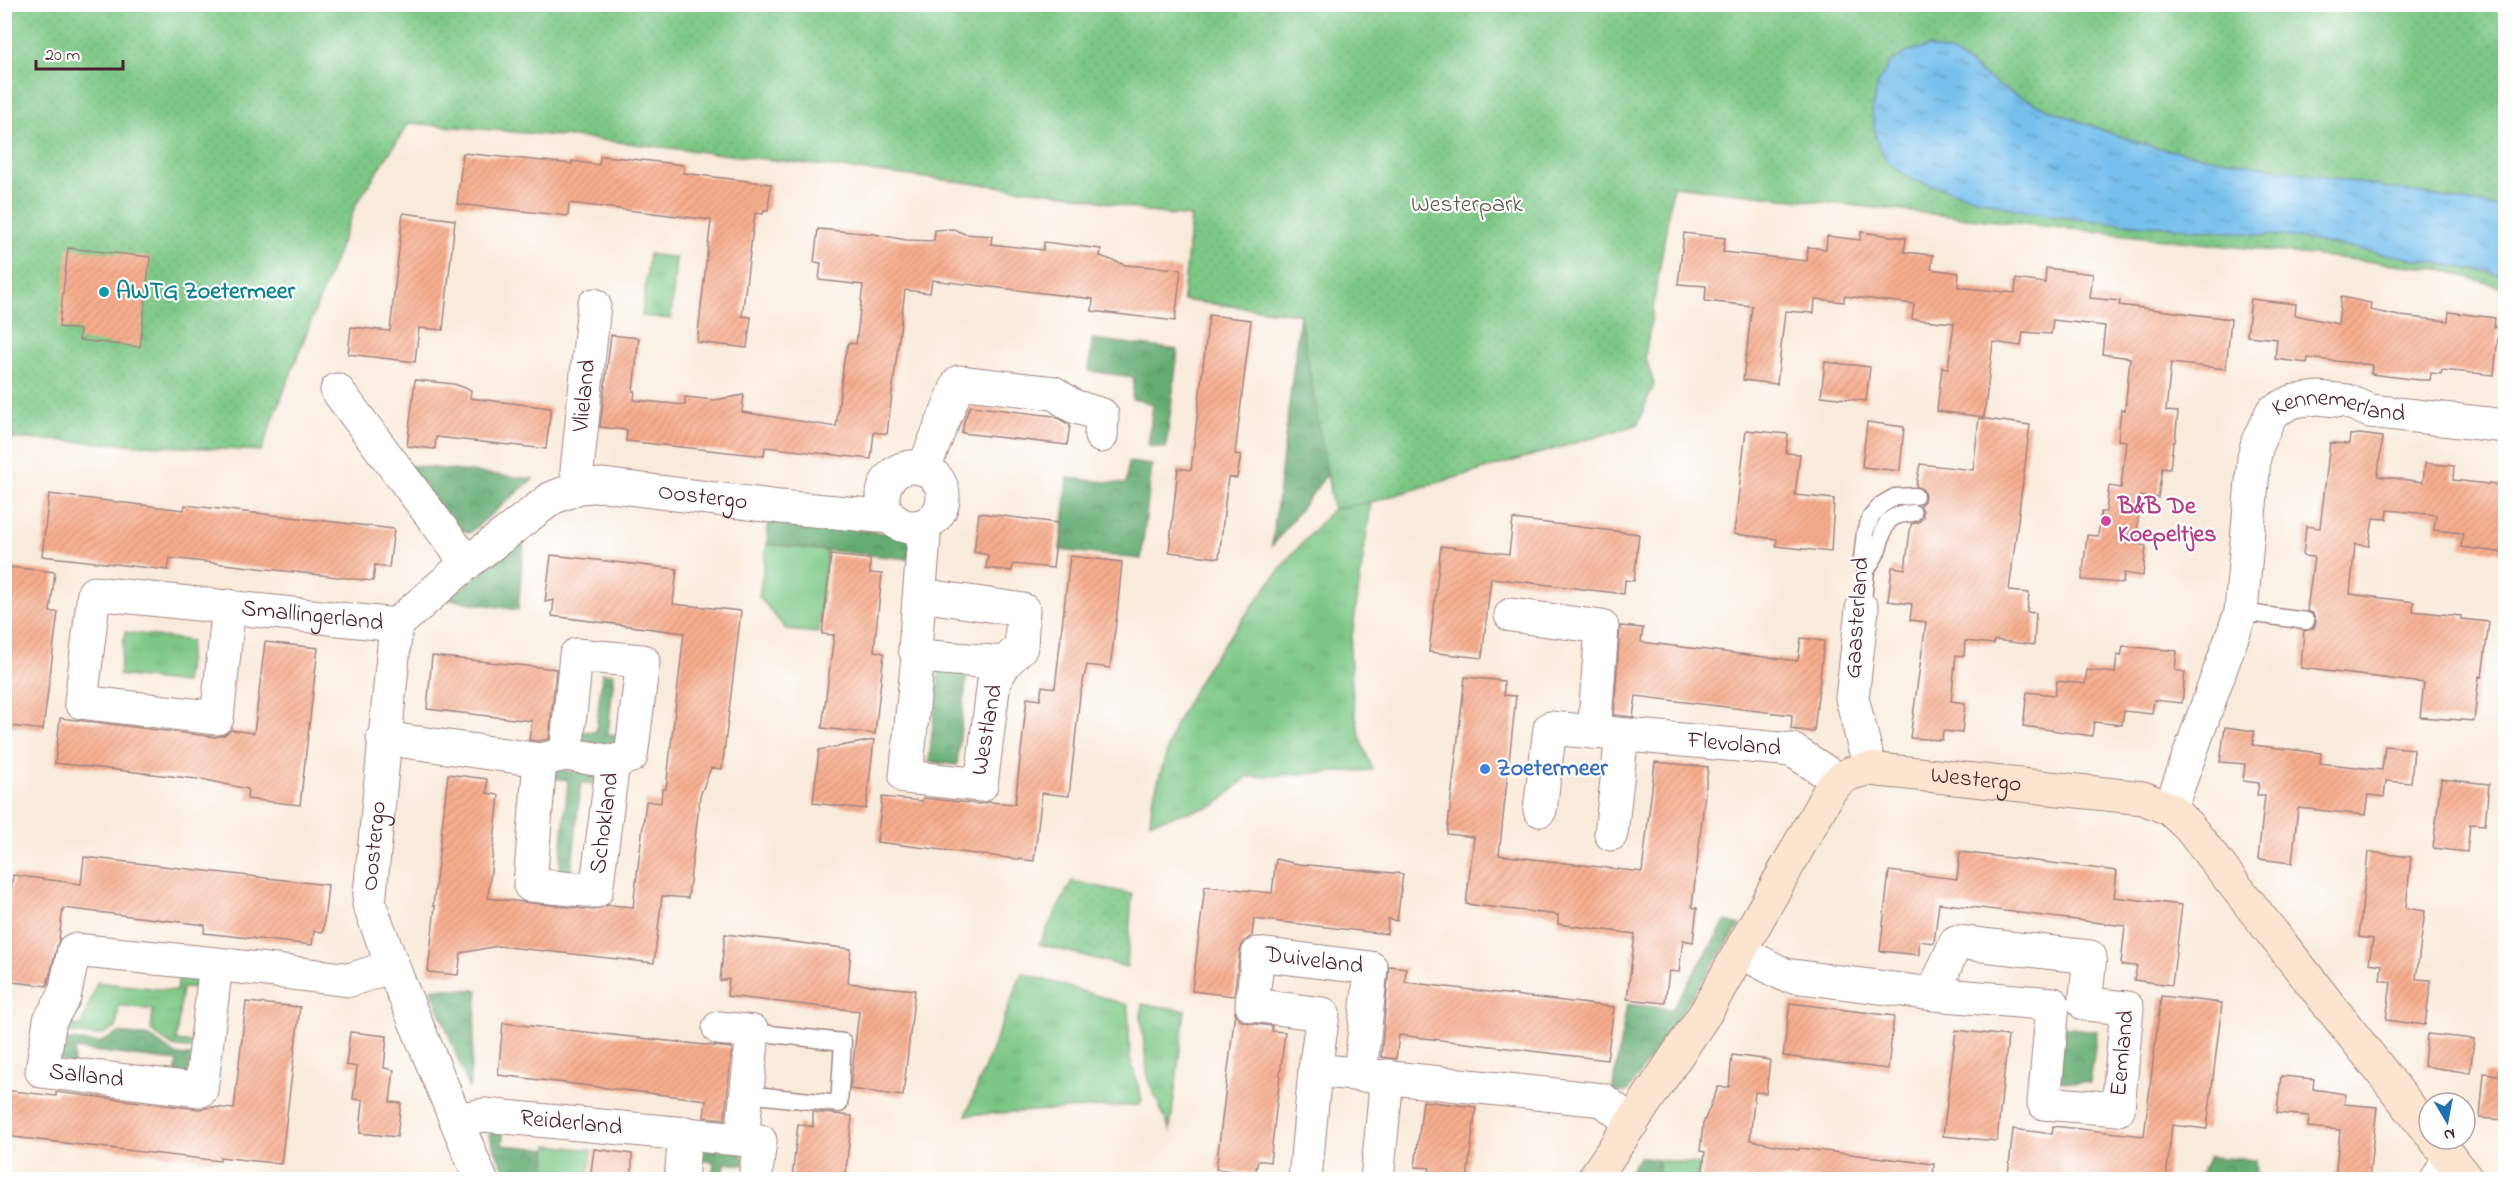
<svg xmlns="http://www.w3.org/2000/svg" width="2510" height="1184" font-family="'Indie Flower',sans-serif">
  <defs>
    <pattern id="grass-tufts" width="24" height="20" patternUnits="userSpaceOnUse" patternTransform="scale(1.5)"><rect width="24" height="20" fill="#7cc785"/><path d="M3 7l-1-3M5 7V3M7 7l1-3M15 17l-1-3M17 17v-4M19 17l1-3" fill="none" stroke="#6daa73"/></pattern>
    <pattern id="forest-crowns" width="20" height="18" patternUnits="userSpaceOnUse" patternTransform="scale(1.5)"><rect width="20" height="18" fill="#65ac72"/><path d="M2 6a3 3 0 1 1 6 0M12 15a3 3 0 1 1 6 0" fill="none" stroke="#558b5e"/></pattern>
    <pattern id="park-dots" width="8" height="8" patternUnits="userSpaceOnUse" patternTransform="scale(1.5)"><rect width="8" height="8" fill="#7cc785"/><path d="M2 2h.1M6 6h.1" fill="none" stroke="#6daa73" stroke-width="1.8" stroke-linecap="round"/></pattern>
    <pattern id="water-ripples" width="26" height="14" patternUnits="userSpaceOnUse" patternTransform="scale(1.5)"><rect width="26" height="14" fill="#74bfed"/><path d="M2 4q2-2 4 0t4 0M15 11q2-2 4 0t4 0" fill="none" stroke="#619bc0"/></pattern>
    <pattern id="building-hatch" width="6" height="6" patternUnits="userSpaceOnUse" patternTransform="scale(1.5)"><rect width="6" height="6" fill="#f7ad8e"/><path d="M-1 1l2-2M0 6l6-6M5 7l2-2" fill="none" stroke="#d5947b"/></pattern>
  </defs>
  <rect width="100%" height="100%" fill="#fff"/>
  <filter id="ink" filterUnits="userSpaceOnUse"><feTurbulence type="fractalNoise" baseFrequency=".0167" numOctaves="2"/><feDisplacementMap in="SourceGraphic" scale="12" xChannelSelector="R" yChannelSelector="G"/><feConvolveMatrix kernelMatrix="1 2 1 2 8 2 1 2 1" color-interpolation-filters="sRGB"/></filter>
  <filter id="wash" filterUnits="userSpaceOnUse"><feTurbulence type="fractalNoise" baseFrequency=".008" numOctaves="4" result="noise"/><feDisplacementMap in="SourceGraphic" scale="24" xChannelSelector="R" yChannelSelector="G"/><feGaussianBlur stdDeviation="1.35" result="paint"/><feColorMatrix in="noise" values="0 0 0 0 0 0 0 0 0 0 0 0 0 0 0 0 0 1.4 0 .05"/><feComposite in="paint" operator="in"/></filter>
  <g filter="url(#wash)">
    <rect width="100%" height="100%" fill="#f9ebdb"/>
    <path fill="url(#grass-tufts)" stroke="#637358" stroke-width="1.5" d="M1430,4H1465L1645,357L1654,384L1637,425L1371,502L1350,650L1353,703L1362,744L1373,770L1247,777L1216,805L1150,822L1152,802L1174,727L1206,668L1287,560L1333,509L1413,391Z
      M649,254L676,258L671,319L642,316Z
      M125,632L191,641L185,683L119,675Z
      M179,973C192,975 197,975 199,988L182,987L176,1041L193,1043L191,1049L173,1046L151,1031L153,1010L119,1005L116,1028L98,1036L62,1032L65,1021L81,1027L97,982L177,991Z
      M1022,973L1128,1005L1130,1058L1142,1100L1139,1105L966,1115Z
      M1142,1004L1185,1010L1170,1130L1148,1080L1141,1017Z"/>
    <path fill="url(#forest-crowns)" stroke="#58664e" stroke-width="1.5" d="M1244,119L1348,447L1272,546L1300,314L1183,300L1191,217L1150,212Z
      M1092,339L1178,350L1166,448L1148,446L1153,404L1132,399L1134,377L1089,371Z
      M1128,462L1152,465L1141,559L1060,550L1068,478L1126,484Z
      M406,465L533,479L469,533L456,527Z
      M768,519L903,535L911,542L908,559L767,544Z
      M524,538L518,610L447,599Z
      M939,670L967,673L957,765L929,762Z
      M602,673L614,674L608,734L627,736L619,746L583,742L577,731L596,732Z
      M556,769L596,774L600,784L581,783L571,876L559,873L568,780L549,778Z
      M1726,921L1740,925L1627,1092H1612L1627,1004L1672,1009Z
      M431,988L478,990L469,1089Z
      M2063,1027L2097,1031L2090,1083L2058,1081Z
      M119,1033L150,1037L176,1055L191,1056L189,1072L175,1078L177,1061L75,1049L73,1066L57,1058L61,1039L99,1043Z
      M504,1126L502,1145L547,1149L544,1179H508L489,1135Z
      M696,1149L741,1151L745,1165L725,1163L723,1179H712L714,1162L695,1159Z
      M1639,1157L1658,1160L1657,1179L1624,1180Z
      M2209,1157L2255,1160L2256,1179H2199Z"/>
    <path fill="url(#park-dots)" stroke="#637358" stroke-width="1.5" d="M4,5H2505V288L2439,269L1673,186L1645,357L1654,384L1637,425L1371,502L1333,509L1300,314L1183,300L1191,217L1150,212L1074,195L584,138L409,123L356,204L261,451L5,438Z
      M1072,881L1132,894L1127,967L1039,944Z"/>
    <path fill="#7cc785" stroke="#637358" stroke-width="1.5" d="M767,544L827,551L818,633L787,630L759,597Z
      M548,1145L592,1150L588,1179H544Z
      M1659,1160L1699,1164L1697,1179H1657Z"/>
    <path fill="url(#water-ripples)" stroke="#5f6f8c" stroke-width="1.5" d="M1929,47L1953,53L2004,89L2048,109L2110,133L2157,148L2505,208V275L2291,237L2076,219L2018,210L1913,180L1887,162L1876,139L1872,110L1878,83L1890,63L1909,51Z"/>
    <g id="blocks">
      <path fill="url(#building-hatch)" d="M463,153L572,164V161L599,165L600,156L615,157L684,165L683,173L771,184L768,210H764L763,214L755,213L742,316L751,317L747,348L697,342L711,220L569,203L568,216L457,204Z
        M403,213L455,220L443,330L419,328L415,362L348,354L351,327L390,331Z
        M818,229L874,234L906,240L934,241L935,230L953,229L965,234L992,236L991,244L1043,250L1044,242L1101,249L1100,256L1125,265L1181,269L1175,321L1092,311L1093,299L932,280L930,293L905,290L887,434L874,432L871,459L765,447L764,456L626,441L627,430L600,427L611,335L639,338L633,391H635L634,400L685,405V397L714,400L744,395L742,412L836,427L844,360L848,343L856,344L863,285L819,280L821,263L814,262Z
        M1861,232L1906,238L1904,252L1933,255L1931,269L1959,273L1958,287L2015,293L2016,279L2045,283L2046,268L2093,274L2090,298L2120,301L2119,305L2231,319L2226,369L2171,363L2166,411L2178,412L2175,442H2173L2170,469L2162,468L2158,498L2140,496L2136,544L2146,546L2143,576L2124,573L2123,583L2082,580L2087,535L2098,536L2101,512H2106L2109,486L2121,488L2126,441L2118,440L2121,409L2125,410L2130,358L2102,354L2105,326L2053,320L2051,334L2023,332L2021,346L1993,342L1984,417L1937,411L1942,367L1948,368L1954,323L1912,319L1914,304L1844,296V302L1815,299L1814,313L1785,311L1777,384L1743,380L1752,306L1705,301L1706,286L1678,284L1684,233L1725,238L1723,252L1807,261L1808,247L1826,249L1827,236L1860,240Z
        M68,248L150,257L140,347L79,340L80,330L59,327Z
        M2341,297L2371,303L2370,310L2399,316L2448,321L2449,312L2495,318L2494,327L2499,328L2494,375L2442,370L2441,374L2431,373L2430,380H2419L2371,374L2372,365L2308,358L2307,363L2275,359L2277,339L2247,336L2251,299L2296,304L2295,315L2338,324Z
        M1209,315L1251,320L1235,454L1241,455L1237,478L1228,477L1219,558L1169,552L1178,468L1191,470Z
        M1825,362L1870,367L1866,401L1821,396Z
        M415,380L454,384L471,390L470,398L551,408L546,449L436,437L435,449L407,446Z
        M970,406L1054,416L1070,425L1067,445L962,433L964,421Z
        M1979,418L2030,425L2009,591L2029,593L2027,612L2036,613L2034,645L1994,640V644L1965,641L1964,656L1956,655L1951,701L1965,703L1962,733L1943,731L1942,740L1910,738L1926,622L1910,620L1912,604L1888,601L1892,567L1905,569L1911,524L1919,522L1923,517V511L1920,505L1924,501L1925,495L1923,490L1916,486L1920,464L1973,470Z
        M1867,422L1904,427L1900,471L1862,467Z
        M1746,430L1788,434L1786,453L1800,454L1795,495L1834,499L1831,552L1776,546L1777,539L1734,534Z
        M2360,434L2382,437L2378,476L2423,482L2425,463L2454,466L2453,480L2505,486V553L2461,547L2463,533L2434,530L2436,515L2388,510L2387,519L2373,518L2369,546L2355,544L2350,594L2414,602L2413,611L2461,616V619L2489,622L2482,677L2479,676L2474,721L2420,717L2424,683L2301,668L2304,631L2314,628L2316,622L2313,613L2307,611L2314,557L2303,556L2306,526L2320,528L2330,443L2349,444L2350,435Z
        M49,494L184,510L185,505L394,529L389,568L375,565L373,581L170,558L168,570L42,556Z
        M979,513L1058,523L1053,568L1013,564L1012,571L986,568L988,555L974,552Z
        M1513,519L1639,534L1634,581L1625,580L1624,594L1491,578L1482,658L1429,652L1441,546L1509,554Z
        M551,555L677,569L673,604L741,611L722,769L711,768L700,796L688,898L662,896L654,963L498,946L461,953L458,975L428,972L435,906H433L448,774L487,779V793L499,795L488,898L594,910L608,905L633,907L646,801L661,803L662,789H666L684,633L552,616L554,600L545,602Z
        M831,555L870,559V573L882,574L874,651L884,653L875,734L822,728L834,635L822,634Z
        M1070,556L1122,562L1117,614L1110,668L1087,665L1080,695L1069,796L1042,793L1034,861L877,842L882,797L922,801L923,798L979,804L989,802L1015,804L1027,698L1040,700L1042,686L1055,688Z
        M9,567L55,572L50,612H58L43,730L4,725V607Z
        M1620,626L1643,628L1641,642L1798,661L1801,638L1824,641L1814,732L1791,729L1792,715L1636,696L1633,717L1614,715Z
        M265,642L318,648L300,805L247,799L248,789L206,780L55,763L60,718L215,737L224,735L231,730L254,733Z
        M2123,646L2177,651L2175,670L2185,672L2182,703L2154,700L2152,714L2124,711L2122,725L2094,722L2092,736L2023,726L2027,692L2055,695L2057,681L2085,684L2087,670L2115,673L2117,655L2121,656Z
        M432,656L556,669L549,739L539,741L529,740L532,721L427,709Z
        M1465,677L1504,681V695L1516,696L1499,855L1642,872L1655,762L1708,767L1692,907L1697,908L1693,942L1683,940L1679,972L1669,971L1665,1003L1627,999L1635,934L1558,924V915L1466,904L1474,837L1447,834Z
        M2225,727L2254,731L2253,745L2321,753L2320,763L2382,770L2385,746L2414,749L2411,783L2386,781L2384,797L2368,795L2365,815L2298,808L2292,863L2258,859L2265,795H2257L2259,783L2243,781L2245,764L2220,762Z
        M874,740L866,809L813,803L819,750Z
        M2441,779L2489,784L2485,825L2470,824L2467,852L2433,848Z
        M1960,852L2117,871L2114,897L2182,905L2172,985L2134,980L2137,966L2121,965L2125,926L1939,903L1934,943L1919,941V955L1880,951L1889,871L1957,879Z
        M2368,852L2411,857L2406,908L2425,911L2416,979L2431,980L2425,1025L2386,1020L2391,982L2380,980L2382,965L2369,963L2373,939L2359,937Z
        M84,857L328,885L323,932L314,931L312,945L204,933L205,925L63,908L59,939L47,986L4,981V949L13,875L81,884Z
        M1276,859L1298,864L1403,874L1397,921L1388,919L1387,934L1254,919L1252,936L1243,942L1240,951L1234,996L1192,991L1205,886L1272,893Z
        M725,934L851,949L848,983L915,990L903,1096L850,1089L859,1011L727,996L729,979L720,981Z
        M1389,966L1406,968L1405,982L1614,1007L1607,1060L1399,1035L1396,1059L1381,1057Z
        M2161,996L2222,1003L2207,1129L2172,1125L2166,1179H2047L2008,1175L2013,1129L2052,1134L2053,1126L2144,1136Z
        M246,1002L300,1007L281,1164L220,1157V1161L4,1136V1090L56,1096V1092L199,1109L212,1107L234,1109Z
        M1790,1003L1894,1016L1888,1069L1783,1056Z
        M1235,1012L1240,1020L1249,1023L1272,1026V1031L1285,1032L1270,1162L1258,1160L1255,1174L1216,1169Z
        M503,1023L732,1048L725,1119L704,1117L706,1100L498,1075Z
        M1956,1030L2008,1036L1997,1141L1943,1136Z
        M350,1032L387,1036L384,1068L394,1070L390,1102L401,1103L397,1137L360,1133L363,1100L353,1099L357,1067L346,1065Z
        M2427,1034L2474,1039L2470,1073L2424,1066Z
        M1732,1055L1770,1060L1766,1093L1755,1092L1750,1140L1799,1150V1148L1934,1164L1933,1179H1702L1705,1152L1700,1151L1703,1124L1718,1087H1729Z
        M2484,1073L2505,1076V1120L2480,1118Z
        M2281,1076L2314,1079L2313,1089L2346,1094L2344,1104L2377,1107L2369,1179H2335L2340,1130L2308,1127L2309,1116L2277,1113Z
        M1423,1101L1476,1107L1467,1179H1428L1430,1168L1415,1167Z
        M813,1112L852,1116L845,1179H792L798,1124L813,1127Z
        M594,1149L632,1154V1179H590Z"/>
    </g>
  </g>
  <g filter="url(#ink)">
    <use href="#blocks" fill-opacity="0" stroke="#a28583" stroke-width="1.5"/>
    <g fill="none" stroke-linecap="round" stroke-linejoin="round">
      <defs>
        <path id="lane" d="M1866,571C1869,565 1873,560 1876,554C1886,529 1880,515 1913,513
          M1862,609L1866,571L1862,559L1865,532L1871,517L1881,505L1895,497L1915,496
          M2241,612L2306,621
          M746,1094L839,1104L843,1042L753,1032"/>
        <g id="street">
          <path d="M337,390L467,563"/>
          <circle cx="913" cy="497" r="30"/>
          <path d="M924,468L959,382L1054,393L1073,406L1102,415L1101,436"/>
          <path id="s1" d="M580,487L577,471L594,305"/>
          <path d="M920,595L1023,610L1021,647L1005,663L994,681L981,785L906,777L918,656L915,649L924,538L922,526"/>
          <path id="s2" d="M229,606L217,718L81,702L94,593L396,625"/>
          <path d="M1862,609L1852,698L1870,769"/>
          <path id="s3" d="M1511,615L1602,627L1594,732L1792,750L1838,780"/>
          <path d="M918,656L1005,663"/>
          <path d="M383,738L540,760"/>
          <path id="s4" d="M566,754L613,762L631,756L643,661L576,655L566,754L540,760L530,885L596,891L613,762"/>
          <path id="s5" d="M2170,809L2241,612L2254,458L2258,441L2272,412L2294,401L2318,398L2347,401L2370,411L2506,426"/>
          <path d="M1540,810L1550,728L1594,732"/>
          <path d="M1611,834L1622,735"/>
          <path id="s6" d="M1741,952L1785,975L1933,994L2053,1004L2044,1103L2118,1109L2127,1008L2085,1004L2090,957L1956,942L1933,994"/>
          <path id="s7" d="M216,964L74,950L64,997L50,1020L42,1071L201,1090L216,964L350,980L392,966"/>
          <path d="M719,1028L753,1032L742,1139"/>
          <path id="s8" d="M1315,1070L1323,1014L1252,1005L1258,954L1371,968L1360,1075"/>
          <path id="s9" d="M456,1120L484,1115L760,1141L755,1180"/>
          <path id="s10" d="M481,1180L398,980L369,904L396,625L467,563L552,498L580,487L603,485L780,507L891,517"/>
          <path d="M681,1180L685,1133"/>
          <path d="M1305,1180L1315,1070L1603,1100L1632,1123"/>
          <path d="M1377,1180L1387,1076"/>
          <path d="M2437,1180L2449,1157"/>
        </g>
        <g id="secondary">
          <path d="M2435,1139L2467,1180"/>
          <path id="s11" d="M1593,1180L1706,1012L1830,790C1841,776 1852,771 1870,769L2143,798L2170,809L2189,827L2429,1132"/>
        </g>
      </defs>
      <use href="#lane" stroke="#a28583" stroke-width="19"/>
      <use href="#street" stroke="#a28583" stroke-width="35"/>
      <use href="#secondary" stroke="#a28583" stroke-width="35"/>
      <use href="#lane" stroke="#fff" stroke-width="16"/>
      <use href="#street" stroke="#fff" stroke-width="33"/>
      <use href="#secondary" stroke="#fce5d0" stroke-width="33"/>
    </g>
  </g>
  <circle fill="#0f9aa8" stroke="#fff" stroke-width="2" cx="104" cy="292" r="6"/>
  <circle fill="#d1479c" stroke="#fff" stroke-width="2" cx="2106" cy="521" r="6"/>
  <circle fill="#3f7fe0" stroke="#fff" stroke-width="2" cx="1485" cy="769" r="6"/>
  <g text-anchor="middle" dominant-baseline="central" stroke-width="4.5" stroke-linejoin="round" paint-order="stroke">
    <g font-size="24" fill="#5c5a4a" stroke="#fff">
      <text x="1467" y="205">Westerpark</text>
    </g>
    <g font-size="24" font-weight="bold" fill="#0d838f" stroke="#fff" text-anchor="start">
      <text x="116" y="292">AWTG Zoetermeer</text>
    </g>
    <g font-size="24" fill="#4a1f2b" stroke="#fff">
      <text stroke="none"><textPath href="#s1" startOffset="92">Vlieland</textPath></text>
      <text stroke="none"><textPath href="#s5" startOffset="484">Kennemerland</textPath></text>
      <text stroke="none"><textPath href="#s10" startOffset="933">Oostergo</textPath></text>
      <text stroke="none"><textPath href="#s2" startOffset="579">Smallingerland</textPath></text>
      <text transform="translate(1858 618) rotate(-86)">Gaasterland</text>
      <text transform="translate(988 730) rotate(-80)">Westland</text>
      <text stroke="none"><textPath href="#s3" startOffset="338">Flevoland</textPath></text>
      <text stroke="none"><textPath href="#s11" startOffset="610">Westergo</textPath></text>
      <text stroke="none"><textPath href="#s4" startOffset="616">Schokland</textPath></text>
      <text stroke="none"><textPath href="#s10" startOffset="356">Oostergo</textPath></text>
      <text stroke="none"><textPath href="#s8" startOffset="236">Duiveland</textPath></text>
      <text stroke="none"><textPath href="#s6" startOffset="549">Eemland</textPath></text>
      <text stroke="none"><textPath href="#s7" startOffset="314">Salland</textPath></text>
      <text stroke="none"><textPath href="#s9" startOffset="116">Reiderland</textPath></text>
    </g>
    <g font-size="24" font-weight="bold" fill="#b23c85" stroke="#fff" text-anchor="start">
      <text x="2118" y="507">B&amp;B De<tspan x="2118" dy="28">Koepeltjes</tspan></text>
    </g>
    <g font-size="24" font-weight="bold" fill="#366cbe" stroke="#fff" text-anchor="start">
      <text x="1497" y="769">Zoetermeer</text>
    </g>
  </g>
  <rect width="2510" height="1184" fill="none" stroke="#fff" stroke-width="24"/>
  <g transform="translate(2447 1121) rotate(170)"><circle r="28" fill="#ffffff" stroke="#b7a5aa" stroke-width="1.5"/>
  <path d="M0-4.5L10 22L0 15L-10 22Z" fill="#1f6fb2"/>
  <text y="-9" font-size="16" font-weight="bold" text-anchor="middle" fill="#4a1f2b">N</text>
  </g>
  <path d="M36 60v9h87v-9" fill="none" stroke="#4a1f2b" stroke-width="3"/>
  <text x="45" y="60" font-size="18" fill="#4a1f2b" stroke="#ffffff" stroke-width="4.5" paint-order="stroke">20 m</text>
</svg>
